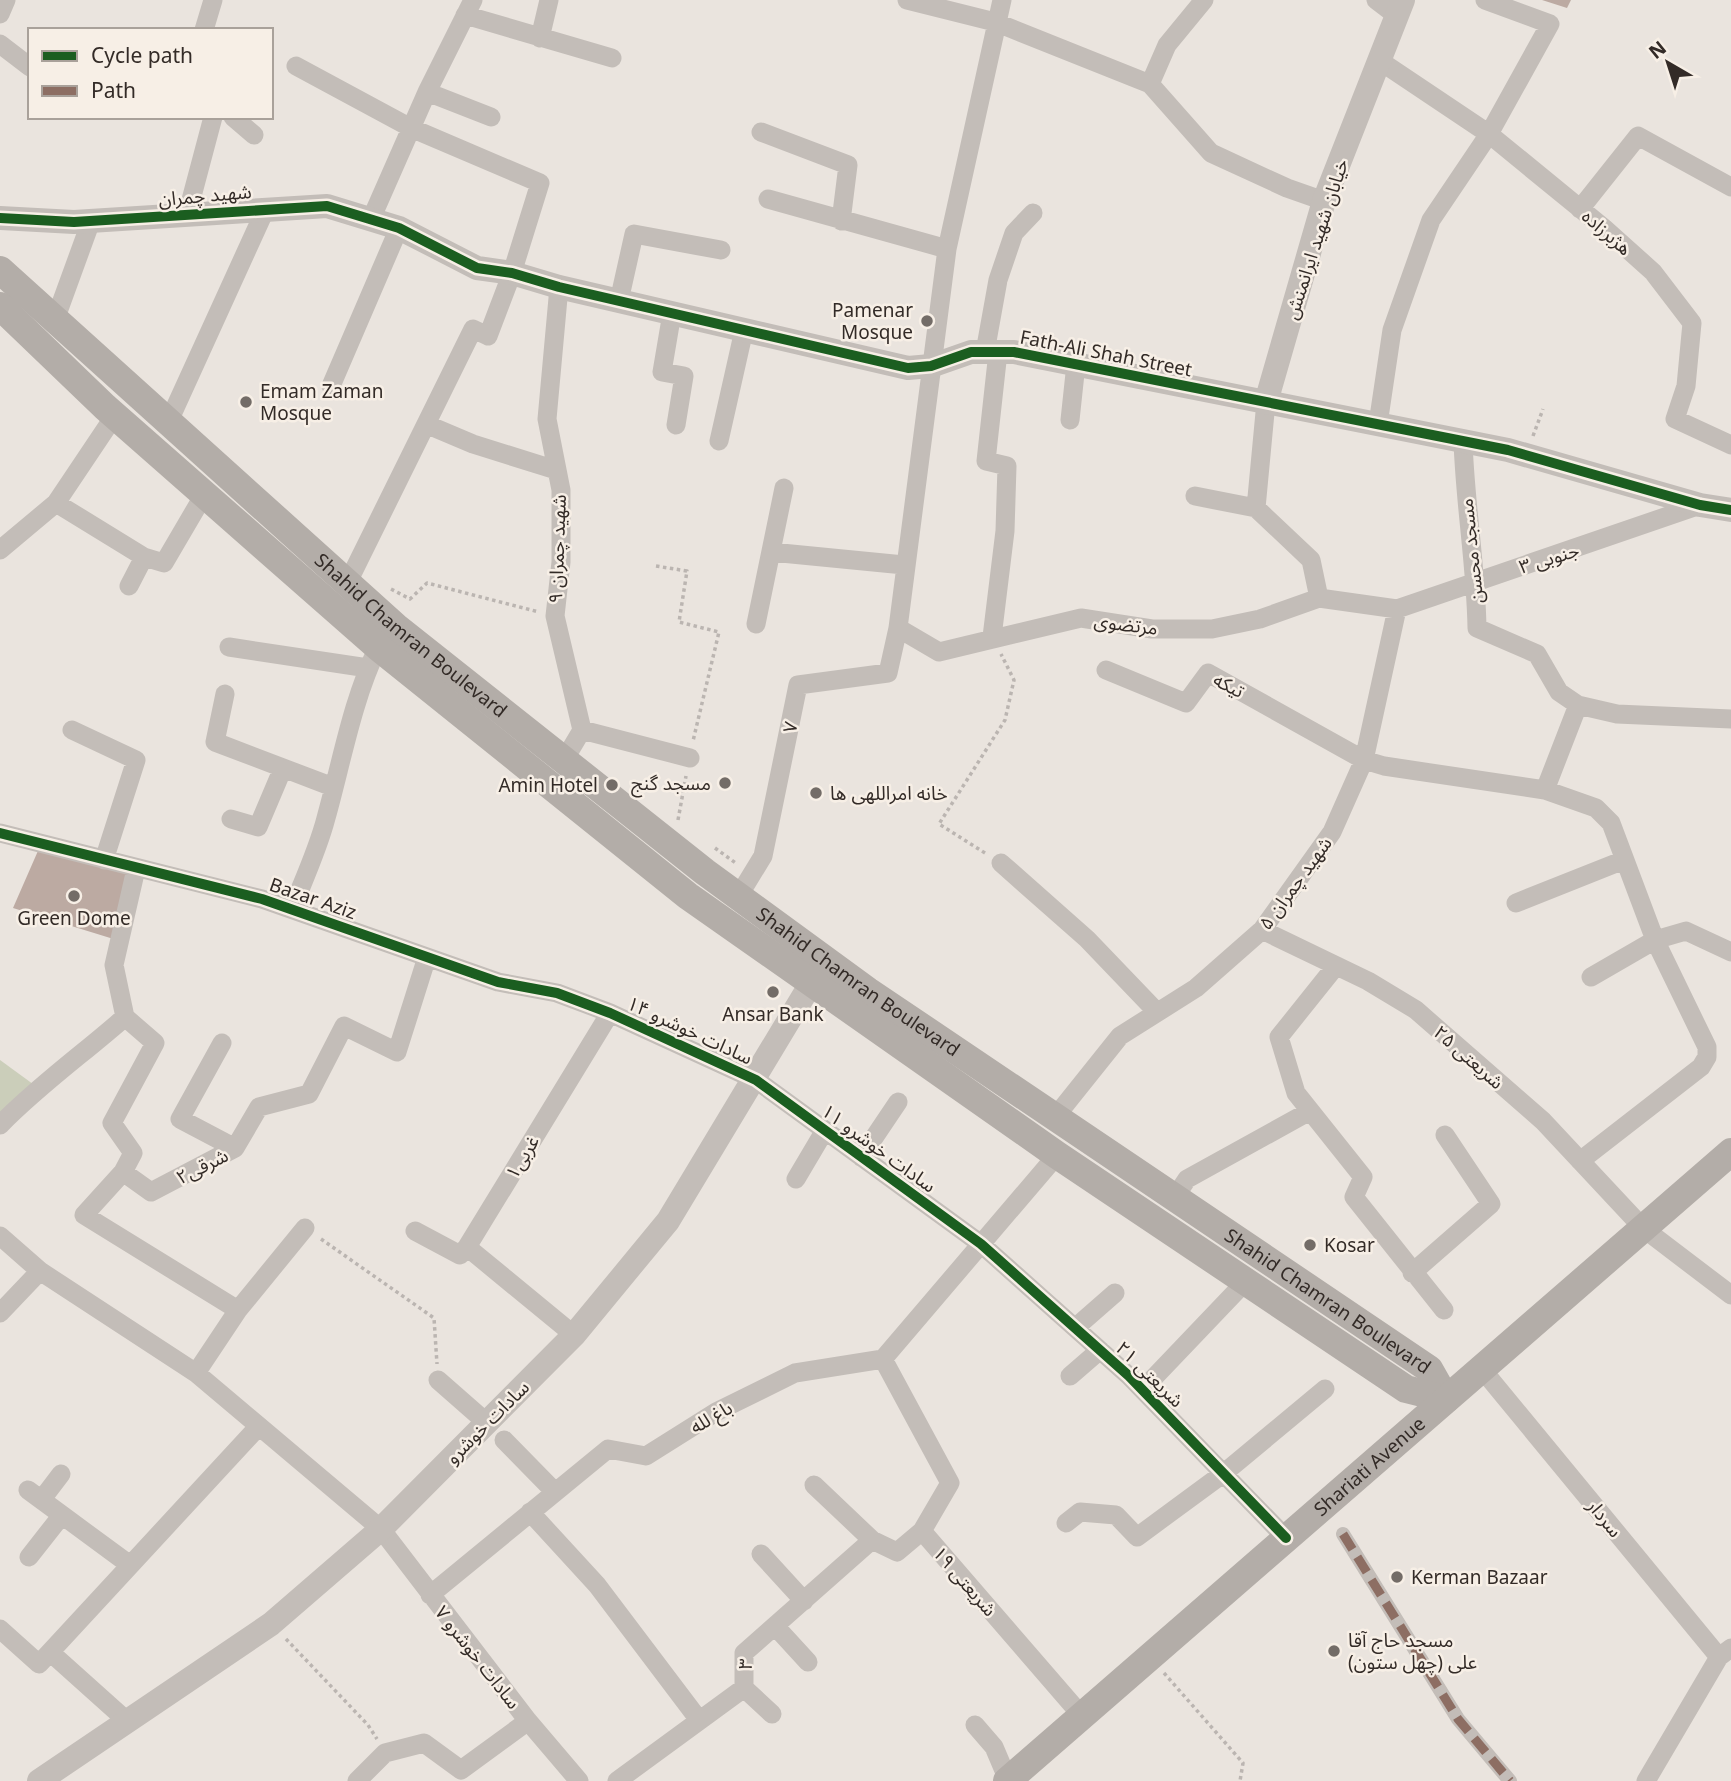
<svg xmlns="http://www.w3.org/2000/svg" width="1731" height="1781" font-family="'Noto Sans','Noto Sans Arabic',sans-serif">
  <rect width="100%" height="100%" fill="#eae4de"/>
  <path fill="#cbceba" d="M0,1060L37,1087L0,1125Z"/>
  <path fill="#bcaaa2" d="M1542,0H1571L1567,8Z
    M41,844L136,869L120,941L13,908Z"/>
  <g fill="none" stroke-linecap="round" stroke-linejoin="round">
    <path stroke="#bbb5b1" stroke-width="3.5" stroke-dasharray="3.5 3.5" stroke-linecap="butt" d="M1533,436L1543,409
      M656,566L687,571L679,622L719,632L693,741
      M391,589L410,599L427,583L539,612
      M678,820L686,776
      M715,848L737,864
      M985,853L939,824L1005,720L1014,680L1001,654
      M321,1239L434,1318L437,1364
      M286,1639L368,1725L377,1739
      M1164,1673L1243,1763L1240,1781"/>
    <path stroke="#c3bdb8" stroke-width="14" d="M1343,1534L1458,1719L1510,1781"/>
    <path stroke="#c3bdb8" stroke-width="19" d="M907,0L995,22L1150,84L1211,153L1287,188L1324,201
      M1376,0L1397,16
      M0,14L6,0
      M465,15L612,58
      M204,30L213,0
      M540,38L549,0
      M0,44L30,67
      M1380,61L1489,134L1604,228L1653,272L1692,323L1686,386L1675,419L1731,445
      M296,66L411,128L540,183L512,273L488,336L473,329L348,582
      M1150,84L1167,45L1204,0
      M427,92L491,117
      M233,117L254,135
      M761,132L848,165L841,221
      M768,199L947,249
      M1580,209L1638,136L1731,187
      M187,215L213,117
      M372,217L427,92L473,0
      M559,287L547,419L561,490V562L555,616L582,730L563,762
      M619,301L634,234L721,250
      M672,313L662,372L684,376L676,425
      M55,320L91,221
      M985,352L998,280L1014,233L1033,213
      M331,386L399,228
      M1266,402L1256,508L1311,560L1319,598L1397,609L1700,505
      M1070,420L1076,364
      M169,421L266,208
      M1378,424L1392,330L1431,220L1489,134L1550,24L1485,0
      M428,425L473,444L556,470
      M719,441L744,330
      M1463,441C1465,504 1476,565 1477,628L1537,654L1559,692L1578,705L1617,714L1731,719
      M1195,496L1256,508
      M56,503L144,557L164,563L205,493
      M0,550L56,503L115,415
      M771,552L904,565
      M129,586L144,557
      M756,624L784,488
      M898,628L939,652L1081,618L1152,629H1212L1260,619L1319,598
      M992,637L1005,531L1007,466L986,461L998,352
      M229,647L368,668
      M1106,670L1186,703L1208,673L1364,760L1384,766L1545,790L1578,705
      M225,694L215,742L333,787
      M72,730L136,760L104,860
      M582,730L690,758
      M1545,790L1596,808L1611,823L1655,940L1707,1047V1057L1701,1067L1580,1161
      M231,819L258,827L283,768
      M0,833L262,899L498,982L557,993L610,1013L756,1080L981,1244L1129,1376L1286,1538
      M1001,863L1087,939L1157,1012
      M738,897L763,856L798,685L888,673L898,628L947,249L1002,0
      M1516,903L1624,860
      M292,909C304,879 318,849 326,818C342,761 352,701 378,647
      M1262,930L1368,981L1416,1010L1543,1121L1643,1228L1731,1295
      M1335,967L1279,1037L1296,1093L1363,1177L1354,1197L1444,1310
      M1591,977L1655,940L1686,931L1731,952
      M222,1043L180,1119L235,1148
      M1056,1116L1120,1036L1196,988L1262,930L1332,832L1364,760L1397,609
      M0,1125C39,1085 83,1054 125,1017L114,965L136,869
      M861,1157L898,1102
      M123,1172L133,1153L112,1123L155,1043L125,1017
      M796,1179L825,1130
      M1175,1197L1187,1179L1310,1111
      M415,1231L460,1255L467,1247L610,1013
      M0,1236L40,1271L196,1373L381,1529L528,1721L579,1781
      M467,1247L574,1335
      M1412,1273L1491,1204L1445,1135
      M238,1310L84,1215L123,1172L151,1192L235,1148L259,1107L309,1094L344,1026L397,1052L427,957
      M0,1313L40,1271
      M1075,1328L1115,1293
      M883,1359L950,1483L922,1531L1082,1716
      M883,1359L1057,1155
      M1481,1368L1719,1657
      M196,1373L238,1310L305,1228
      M1070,1376L1100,1350
      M438,1380L487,1423
      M1143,1389L1247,1280
      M504,1440L554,1491
      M814,1485L872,1540
      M28,1490L62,1515
      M42,1499L61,1474
      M530,1512L597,1585L699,1720
      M1066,1523L1080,1512L1116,1515L1137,1537L1224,1473L1325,1389
      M761,1554L804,1601
      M29,1557L62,1515L130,1565
      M430,1595L608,1449L646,1456L716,1412L795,1373L883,1359
      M775,1626L808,1662
      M0,1629L39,1664L259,1426
      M50,1652L127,1721
      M744,1688L772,1714
      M975,1725L994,1747L1008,1780
      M357,1781L385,1753L424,1743L461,1770L528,1721
      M617,1781L744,1688V1653L872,1540L897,1552L922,1531
      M1646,1781L1719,1657L1731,1648"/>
    <path stroke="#c3bdb8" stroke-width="24" d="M0,218L74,222L327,206L399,228L477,268L512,273L559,287L908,368L931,366L971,352H1014L1508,450L1700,505L1731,510
      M1266,402L1324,201L1403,0
      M39,1781L271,1624L381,1529L574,1335L668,1221L821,967"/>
    <g stroke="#b3ada8" stroke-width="28">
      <path id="s1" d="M0,270L396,627L705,872L868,991L1429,1369L1446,1399"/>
      <path d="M0,306L105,407L378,647L688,896L1057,1155L1406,1389L1446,1399"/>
      <path id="s2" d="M1007,1781L1731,1152"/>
    </g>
    <path stroke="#8d6e63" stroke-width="9" stroke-dasharray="18 9" stroke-linecap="butt" d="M1343,1534L1458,1719L1510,1781"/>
    <defs>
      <path id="cycleway" d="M0,218L74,222L327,206L399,228L477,268L512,273L559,287L908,368L931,366L971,352H1014L1508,450L1700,505L1731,510
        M0,833L262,899L498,982L557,993L610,1013L756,1080L981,1244L1129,1376L1286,1538"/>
    </defs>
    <use href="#cycleway" stroke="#f7efe6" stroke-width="15"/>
    <use href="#cycleway" stroke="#1b5e20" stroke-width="10"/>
  </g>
  <g fill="#736c67" stroke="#f7efe6" stroke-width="2.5">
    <circle cx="927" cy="321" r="7"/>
    <circle cx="246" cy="402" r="7"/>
    <circle cx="725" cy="783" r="7"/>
    <circle cx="612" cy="785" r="7"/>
    <circle cx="816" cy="793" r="7"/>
    <circle cx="74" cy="896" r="7"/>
    <circle cx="773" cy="992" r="7"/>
    <circle cx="1310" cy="1245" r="7"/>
    <circle cx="1397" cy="1577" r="7"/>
    <circle cx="1334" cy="1651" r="7"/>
  </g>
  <g text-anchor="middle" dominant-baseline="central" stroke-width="5" stroke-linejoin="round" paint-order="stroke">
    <g font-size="19" fill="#332b27" stroke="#f7efe6">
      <text transform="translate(205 195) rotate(-5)">شهید چمران</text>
      <text transform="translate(1607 232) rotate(41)">هژبرزاده</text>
      <text transform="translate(1316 239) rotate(-72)">خیابان شهید ایرانمنش</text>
      <text transform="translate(1106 353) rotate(11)">Fath-Ali Shah Street</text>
      <text transform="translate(557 549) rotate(-88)">شهید چمران ۹</text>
      <text transform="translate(1471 551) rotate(-96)">مسجد محسن</text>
      <text transform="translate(1549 558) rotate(-17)">۳ جنوبی</text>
      <text transform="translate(1126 624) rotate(7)">مرتضوی</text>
      <text stroke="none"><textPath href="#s1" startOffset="550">Shahid Chamran Boulevard</textPath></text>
      <text transform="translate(1229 685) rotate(27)">تیکه</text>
      <text transform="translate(790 727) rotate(-79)">۷</text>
      <text transform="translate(1295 883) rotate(-54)">شهید چمران ۵</text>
      <text transform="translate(313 898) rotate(19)">Bazar Aziz</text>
      <text stroke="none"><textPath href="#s1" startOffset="1116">Shahid Chamran Boulevard</textPath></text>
      <text transform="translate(690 1030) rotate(25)">سادات خوشرو ۱۴</text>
      <text transform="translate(1469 1057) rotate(41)">شریعتی ۲۵</text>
      <text transform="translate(879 1148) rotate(36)">سادات خوشرو ۱۱</text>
      <text transform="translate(522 1157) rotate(-59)">غربی۱</text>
      <text transform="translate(202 1166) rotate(-27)">شرقی۲</text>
      <text stroke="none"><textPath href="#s1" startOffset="1684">Shahid Chamran Boulevard</textPath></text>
      <text transform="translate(1150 1374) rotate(44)">شریعتی ۲۱</text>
      <text transform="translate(711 1417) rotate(-30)">باغ لله</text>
      <text transform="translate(487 1422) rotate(-45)">سادات خوشرو</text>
      <text stroke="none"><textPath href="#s2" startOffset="480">Shariati Avenue</textPath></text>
      <text transform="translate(1605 1518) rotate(51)">سردار</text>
      <text transform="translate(965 1581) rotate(49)">شریعتی ۱۹</text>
      <text transform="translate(478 1657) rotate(52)">سادات خوشرو ۷</text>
      <text transform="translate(745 1664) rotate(-84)">۳</text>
    </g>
    <g font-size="19" fill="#332b27" stroke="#f7efe6" text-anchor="start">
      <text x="913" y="310" text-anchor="end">Pamenar<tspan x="913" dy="22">Mosque</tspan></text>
      <text x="260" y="391">Emam Zaman<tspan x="260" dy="22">Mosque</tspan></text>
      <text x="711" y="783" text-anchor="end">مسجد گنج</text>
      <text x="598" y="785" text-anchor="end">Amin Hotel</text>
      <text x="830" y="793">خانه امراللهی ها</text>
      <text x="74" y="918" text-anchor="middle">Green Dome</text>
      <text x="773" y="1014" text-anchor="middle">Ansar Bank</text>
      <text x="1324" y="1245">Kosar</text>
      <text x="1411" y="1577">Kerman Bazaar</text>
      <text x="1348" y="1640">مسجد حاج آقا<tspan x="1348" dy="22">علی (چهل ستون)</tspan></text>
    </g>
  </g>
  <rect x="28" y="28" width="245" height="91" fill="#f7efe6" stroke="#a9a19a" stroke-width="2"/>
  <rect x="42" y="51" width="35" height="10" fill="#1b5e20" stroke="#a9a19a" stroke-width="2"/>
  <text x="91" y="63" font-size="21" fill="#332b27">Cycle path</text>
  <rect x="42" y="86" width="35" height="10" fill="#8d6e63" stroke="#a9a19a" stroke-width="2"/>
  <text x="91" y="98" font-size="21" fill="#332b27">Path</text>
  <g transform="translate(1668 63) rotate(321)" stroke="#f7efe6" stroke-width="5" paint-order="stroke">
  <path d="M0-5L12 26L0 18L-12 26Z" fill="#332b27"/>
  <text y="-10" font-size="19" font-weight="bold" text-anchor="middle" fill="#332b27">N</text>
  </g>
</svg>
